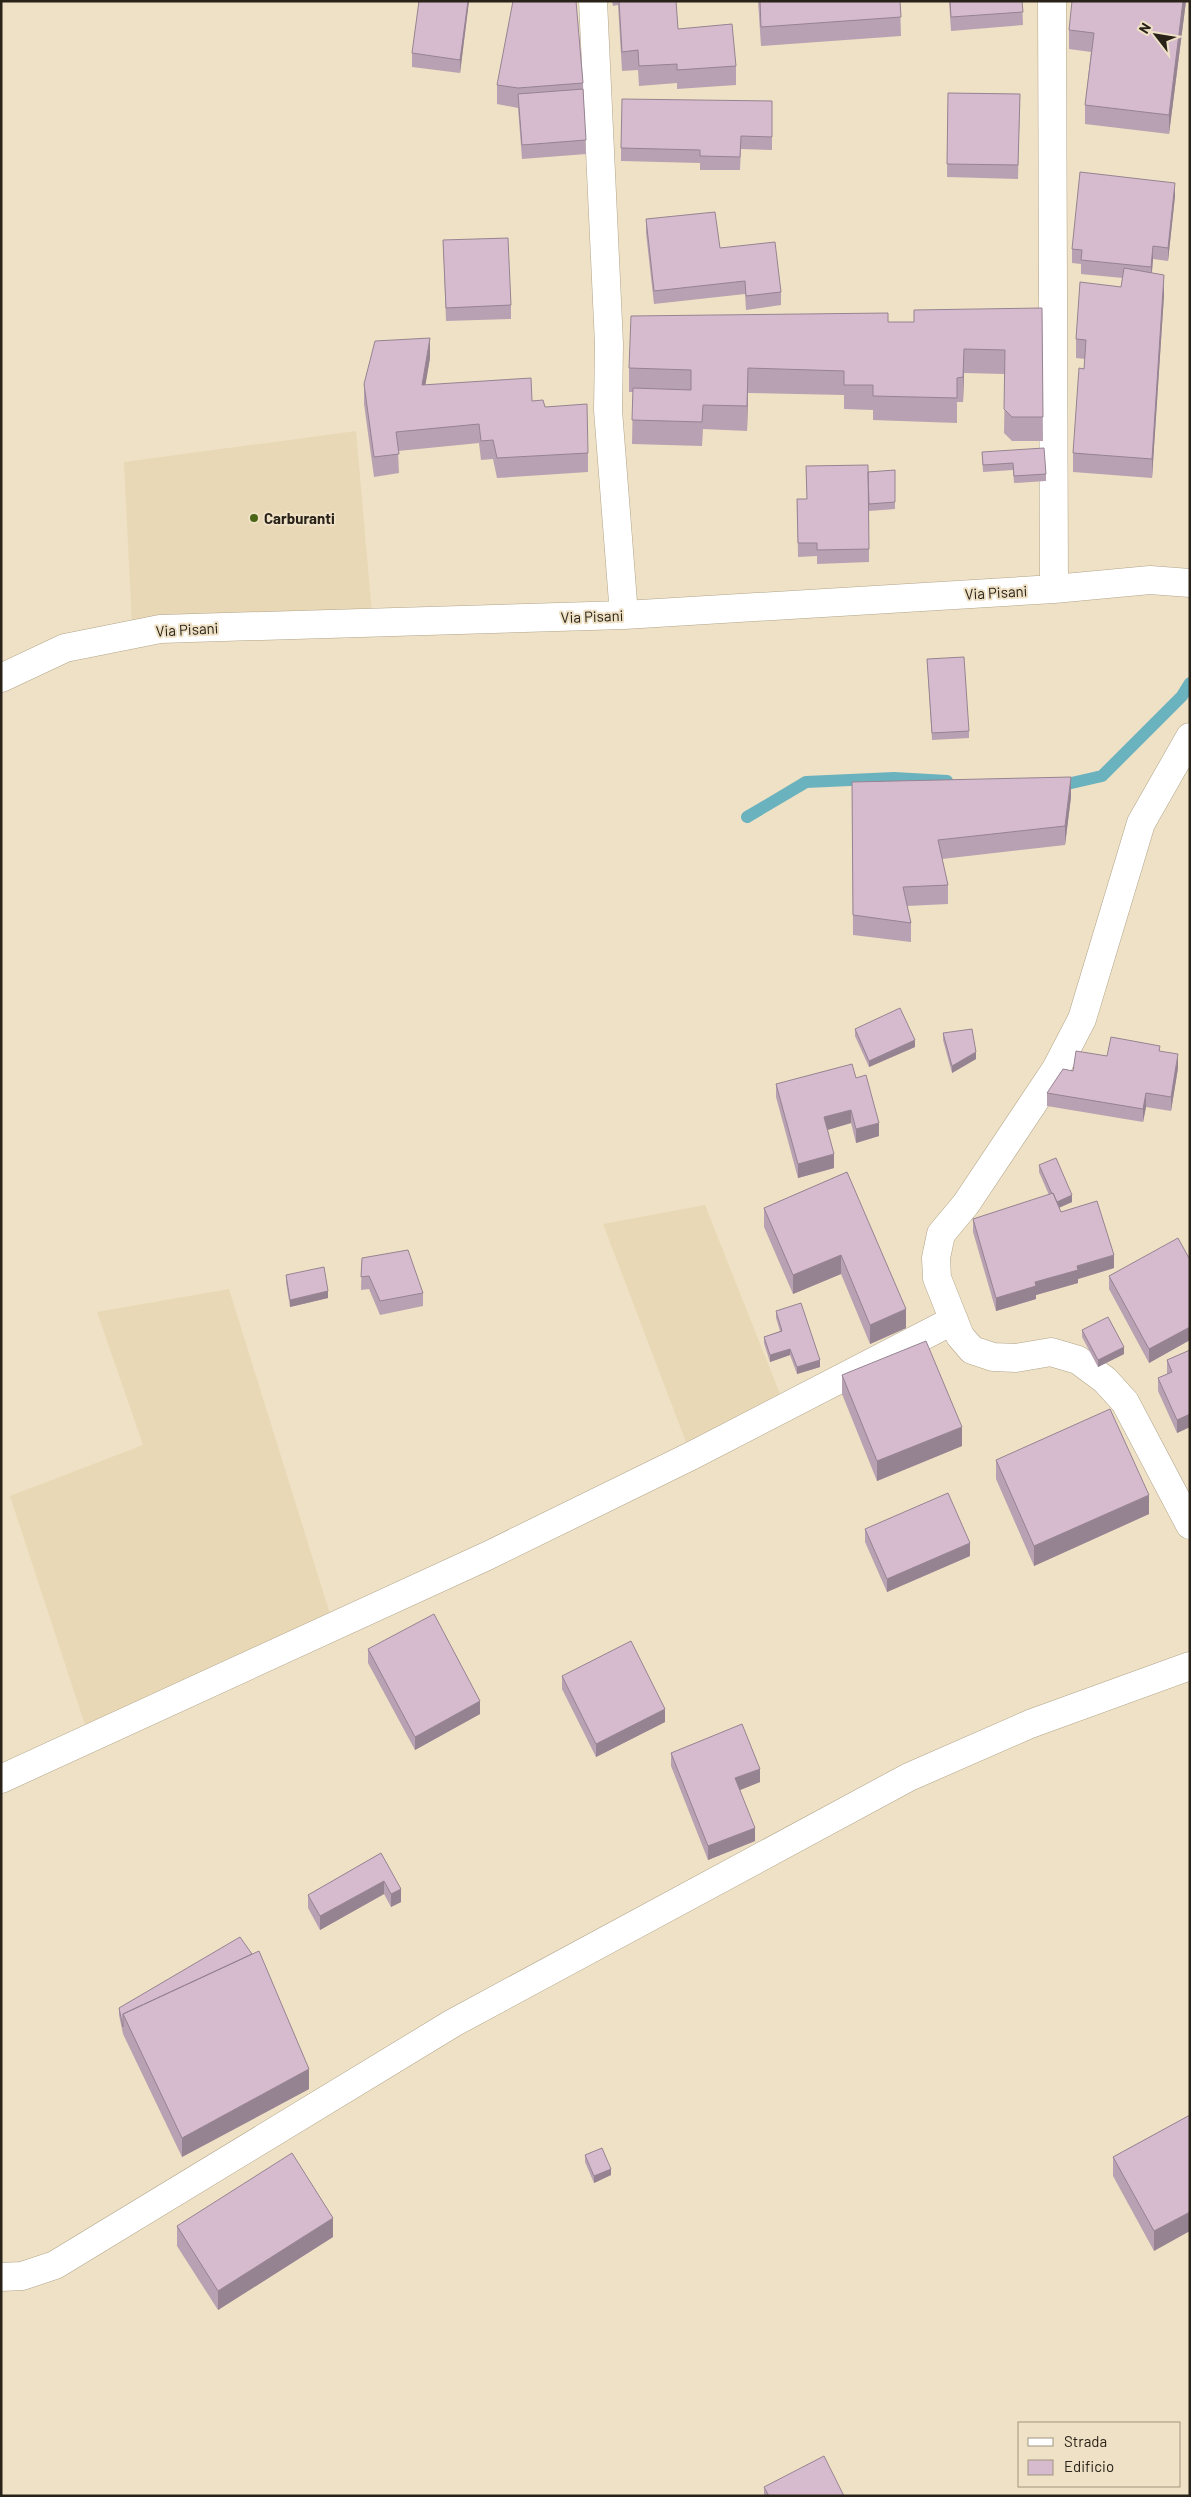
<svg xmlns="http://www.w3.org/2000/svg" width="1191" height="2497" font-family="Barlow,sans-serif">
  <rect width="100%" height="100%" fill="#efe1c5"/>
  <path fill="#e9d8b5" d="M356,431L372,614L132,625L124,462Z
    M705,1205L780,1394L686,1442L603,1224Z
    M229,1289L330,1614L85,1725L10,1496L143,1445L97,1312Z"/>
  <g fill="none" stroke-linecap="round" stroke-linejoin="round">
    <path stroke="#6ab2be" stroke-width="12" d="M1054,787L1102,776L1182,696L1190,683
      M747,817L806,782L894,778L947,781"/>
    <defs>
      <path id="minor" d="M593,1L609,344L608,410L624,615
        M1052,1L1054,589
        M1,678L65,648L160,629L624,615L1054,589L1150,580L1190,583
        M1190,737L1141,823L1082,1019L1056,1069L966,1204L941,1234L936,1258L937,1278L960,1336L972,1350L993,1357L1016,1358L1051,1352L1078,1360L1105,1380L1125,1402L1190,1525
        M1,1779L487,1556L691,1456L954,1320
        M1,2277L22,2276L55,2265L453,2023L909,1777L1030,1724L1190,1666"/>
    </defs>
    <use href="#minor" stroke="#b1a489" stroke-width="29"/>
    <use href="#minor" stroke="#fff" stroke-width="28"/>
  </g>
  <path fill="#b8a1b2" d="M469,1L460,73L412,67V53Z
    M612,1H676L678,29L736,66V85L677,89V83L639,86L638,70L622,71L618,5L613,6Z
    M758,1H900L901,36L761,46Z
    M949,1H1022L1023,25L951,31Z
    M1186,1L1169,134L1085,124V105L1091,52L1069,49V30Z
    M583,83L586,154L522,159L518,108L497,104V85Z
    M948,93L1020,94L1018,179L947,177Z
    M772,101V150L741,149L740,170H700V163L621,161V148Z
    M1175,196L1168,261L1153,259L1152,273L1164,295L1152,478L1073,472V453L1085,359L1076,358V339L1121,287L1123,278L1081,274V264L1072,263V249Z
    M646,219L720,248L781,292V305L746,310L745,294L654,304L646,233Z
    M443,240L511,305V319L446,321Z
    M1042,308L1043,441H1012L1004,433L1005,374L964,373L963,402H957V423L873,420V410L844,409V395L748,393L747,431L703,429L702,446L632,444L633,392H629V368L888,322H914Z
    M430,358L425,385L532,401L545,407L588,453V472L497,478L493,459L481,460L479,443L398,451L399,473L374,477L364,404V384Z
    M982,452L1046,474V481L1014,483L1013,470L983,472Z
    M806,466L868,472L895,470V509L869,511V562L817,564V556L798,557L797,499H807Z
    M927,659L969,731V738L932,740Z
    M852,782L1071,797L1065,845L942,859L948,885V904L907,906L911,923V942L853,935Z
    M855,1029L915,1047L869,1067L855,1036Z
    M943,1033L976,1059L952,1073L943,1040Z
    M1160,1052L1178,1068L1171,1111L1146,1107L1143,1122L1047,1106V1093L1073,1071L1107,1056Z
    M856,1078L879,1136L856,1143L851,1123L827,1130L834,1168L798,1178L776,1097V1084Z
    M1039,1165L1072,1202L1059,1208L1061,1212L1114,1268L1078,1279V1283L1036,1295V1299L996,1311L973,1232V1219L1049,1195L1039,1172Z
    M847,1172L906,1328L870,1344L841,1274L793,1294L764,1227V1208Z
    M362,1258L423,1293V1306L380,1315L369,1289L361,1290Z
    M1190,1260V1340L1149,1363L1109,1289V1276Z
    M286,1275L328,1298L290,1307L286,1282Z
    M776,1311L820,1367L797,1374L790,1355L770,1362L764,1343V1337L780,1331L776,1318Z
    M1082,1330L1124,1354L1098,1367L1082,1337Z
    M1190,1350V1427L1177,1433L1158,1391V1378L1167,1374V1360Z
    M842,1375L962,1446L877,1481L842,1394Z
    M996,1460L1149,1514L1034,1566L996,1479Z
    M865,1529L970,1556L887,1592L865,1542Z
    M368,1649L480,1714L415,1750L368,1663Z
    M562,1676L665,1722L596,1757L562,1689Z
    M671,1753L760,1782L740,1790L755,1841L708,1860L671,1766Z
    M381,1853L401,1902L391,1907L384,1894L320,1930L308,1908V1895Z
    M252,1954L309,2089L182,2157L123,2034L119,2015V2008Z
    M1190,2115L1154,2251L1113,2176V2157Z
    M585,2155L611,2175L594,2183L585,2162Z
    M177,2226L333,2237L218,2310L177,2246Z
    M764,2487L844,2496H764Z"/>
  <path fill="#968391" d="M468,1H469L460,73V60Z
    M1183,1H1186L1169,134V115Z
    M1175,183V196L1168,261V248Z
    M1153,246V259L1151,281V267Z
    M1164,275V295L1152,478V459Z
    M430,338V358L422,405V385Z
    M964,349V373L963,402V377Z
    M748,368V393L747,431V406Z
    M1071,777V797L1065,845V826Z
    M915,1040V1047L869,1067V1061Z
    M976,1052V1059L952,1073V1066Z
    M1178,1054V1068L1171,1111V1097Z
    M1146,1093V1107L1143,1122V1109Z
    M851,1110V1123L824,1131V1117Z
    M879,1123V1136L856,1143V1129Z
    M834,1154V1168L798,1178V1164Z
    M1072,1195V1202L1056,1209V1202Z
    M841,1255V1274L793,1294V1275Z
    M1114,1255V1268L1078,1279V1283L1036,1295V1299L996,1311V1298L1077,1266Z
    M328,1291V1298L290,1307V1300Z
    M906,1309V1328L870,1344V1325Z
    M1190,1327V1340L1149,1363V1349Z
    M1124,1347V1354L1098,1367V1360Z
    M790,1349V1355L770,1362V1355Z
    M820,1360V1367L797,1374V1367Z
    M1190,1414V1427L1177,1433V1420Z
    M962,1427V1446L877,1481V1461Z
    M1149,1495V1514L1034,1566V1546Z
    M970,1543V1556L887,1592V1579Z
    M480,1701V1714L415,1750V1737Z
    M665,1709V1722L596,1757V1744Z
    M760,1769V1782L735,1792V1778Z
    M755,1828V1841L708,1860V1846Z
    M384,1881V1894L320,1930V1916Z
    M401,1889V1902L391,1907V1894Z
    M309,2069V2089L182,2157V2138Z
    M611,2169V2175L594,2183V2176Z
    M1190,2212V2231L1154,2251V2231Z
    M333,2218V2237L218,2310V2291Z"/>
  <path fill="#d6bbcf" stroke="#968391" d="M419,1H468L460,60L412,53Z
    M513,1H576L583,83L518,88L497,85Z
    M619,1H676L678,29L732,24L736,66L677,70V64L639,66L638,50L622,52Z
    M760,1H900L901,17L761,27Z
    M950,1H1022L1023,12L951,17Z
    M1072,1H1183L1169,115L1085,105L1094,33L1069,30Z
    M583,89L586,140L522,145L518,94Z
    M948,93L1020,94L1018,165L947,164Z
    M622,99L772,101V137L741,136L740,157L700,156V150L621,148Z
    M1080,172L1175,183L1168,248L1153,246L1151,267L1081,260L1082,250L1072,249Z
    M715,212L720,248L775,242L781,292L746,296L745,281L654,291L646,219Z
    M508,238L511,305L446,308L443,240Z
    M1124,268L1164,275L1152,459L1073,453L1079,368L1084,369L1086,340L1076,339L1080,282L1121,287Z
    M1042,308L1043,417H1012L1004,409L1005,350L964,349L963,377L957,378V398L873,396V385H844V371L748,368L747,406L703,405L702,422L632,420L633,388L691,390V370L629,368L631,316L888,313V322H914V310Z
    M430,338L422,385L531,378L532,401L543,400L545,407L587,404L588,453L497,458L493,440L481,441L479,424L396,432L399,454L374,457L364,384L375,341Z
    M1044,448L1046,474L1014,476L1013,463L983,465L982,452Z
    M868,465L869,549L817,550V543H798L797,499H807L806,466Z
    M895,470V502L869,504L868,472Z
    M964,657L969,731L932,733L927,659Z
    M1071,777L1065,826L938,840L948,885L903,887L911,923L853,915L852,782Z
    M900,1008L915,1040L869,1061L855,1029Z
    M972,1029L976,1052L952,1066L943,1033Z
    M1111,1037L1160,1046L1159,1051L1178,1054L1171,1097L1146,1093L1143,1109L1047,1093L1063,1069L1073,1071L1076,1051L1107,1056Z
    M852,1064L856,1078L866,1075L879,1123L856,1129L851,1110L824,1117L834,1154L798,1164L776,1084Z
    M1056,1158L1072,1195L1057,1202L1053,1193L1052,1194L1039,1165Z
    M847,1172L906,1309L870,1325L841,1255L793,1275L764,1208Z
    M1053,1193L1061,1212L1097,1201L1114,1255L1077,1266L1078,1270L1035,1282L1036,1286L996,1298L973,1219Z
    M1178,1238L1190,1260V1327L1149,1349L1109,1276Z
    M408,1250L423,1293L380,1301L369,1276L361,1277L362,1258Z
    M324,1267L328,1291L290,1300L286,1275Z
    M801,1303L820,1360L797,1367L790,1349L770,1355L764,1337L782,1331L776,1311Z
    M1108,1317L1124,1347L1098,1360L1082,1330Z
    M926,1341L962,1427L877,1461L842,1375Z
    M1190,1350V1414L1177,1420L1158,1378L1172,1372L1167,1360Z
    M1110,1409L1149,1495L1034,1546L996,1460Z
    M948,1493L970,1543L887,1579L865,1529Z
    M434,1614L480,1701L415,1737L368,1649Z
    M631,1641L665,1709L596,1744L562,1676Z
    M742,1724L760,1769L735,1778L755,1828L708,1846L671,1753Z
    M381,1853L401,1889L391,1894L384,1881L320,1916L308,1895Z
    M240,1937L252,1954L123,2014V2027L119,2008Z
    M259,1951L309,2069L182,2138L123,2014Z
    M1190,2115V2212L1154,2231L1113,2157Z
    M602,2148L611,2169L594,2176L585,2155Z
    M292,2153L333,2218L218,2291L177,2226Z
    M824,2456L844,2496H769L764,2487Z"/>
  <circle fill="#4b6516" stroke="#efe1c5" stroke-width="2" cx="254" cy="518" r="5"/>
  <g text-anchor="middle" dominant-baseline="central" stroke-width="4" stroke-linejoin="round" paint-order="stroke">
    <g font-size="15" font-weight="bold" fill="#282218" stroke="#efe1c5" text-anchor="start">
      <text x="264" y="518">Carburanti</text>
    </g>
    <g font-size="15" fill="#282218" stroke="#efe1c5">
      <text transform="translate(996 592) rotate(-3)">Via Pisani</text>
      <text transform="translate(592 616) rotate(-2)">Via Pisani</text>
      <text transform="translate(187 629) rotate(-3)">Via Pisani</text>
    </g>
  </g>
  <rect width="1191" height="2497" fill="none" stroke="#282218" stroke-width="5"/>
  <rect x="1018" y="2422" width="162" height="65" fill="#efe1c5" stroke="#9f9580"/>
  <rect x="1028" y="2438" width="25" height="8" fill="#ffffff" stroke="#9f9580"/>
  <text x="1064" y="2447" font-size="15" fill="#282218">Strada</text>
  <rect x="1028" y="2460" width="25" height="15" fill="#d6bbcf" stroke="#9f9580"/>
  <text x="1064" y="2472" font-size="15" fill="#282218">Edificio</text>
  <g transform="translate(1156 35) rotate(301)" stroke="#efe1c5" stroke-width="4" paint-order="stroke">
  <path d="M0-4L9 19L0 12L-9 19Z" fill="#282218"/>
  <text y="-8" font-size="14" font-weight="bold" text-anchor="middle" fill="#282218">N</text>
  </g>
</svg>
